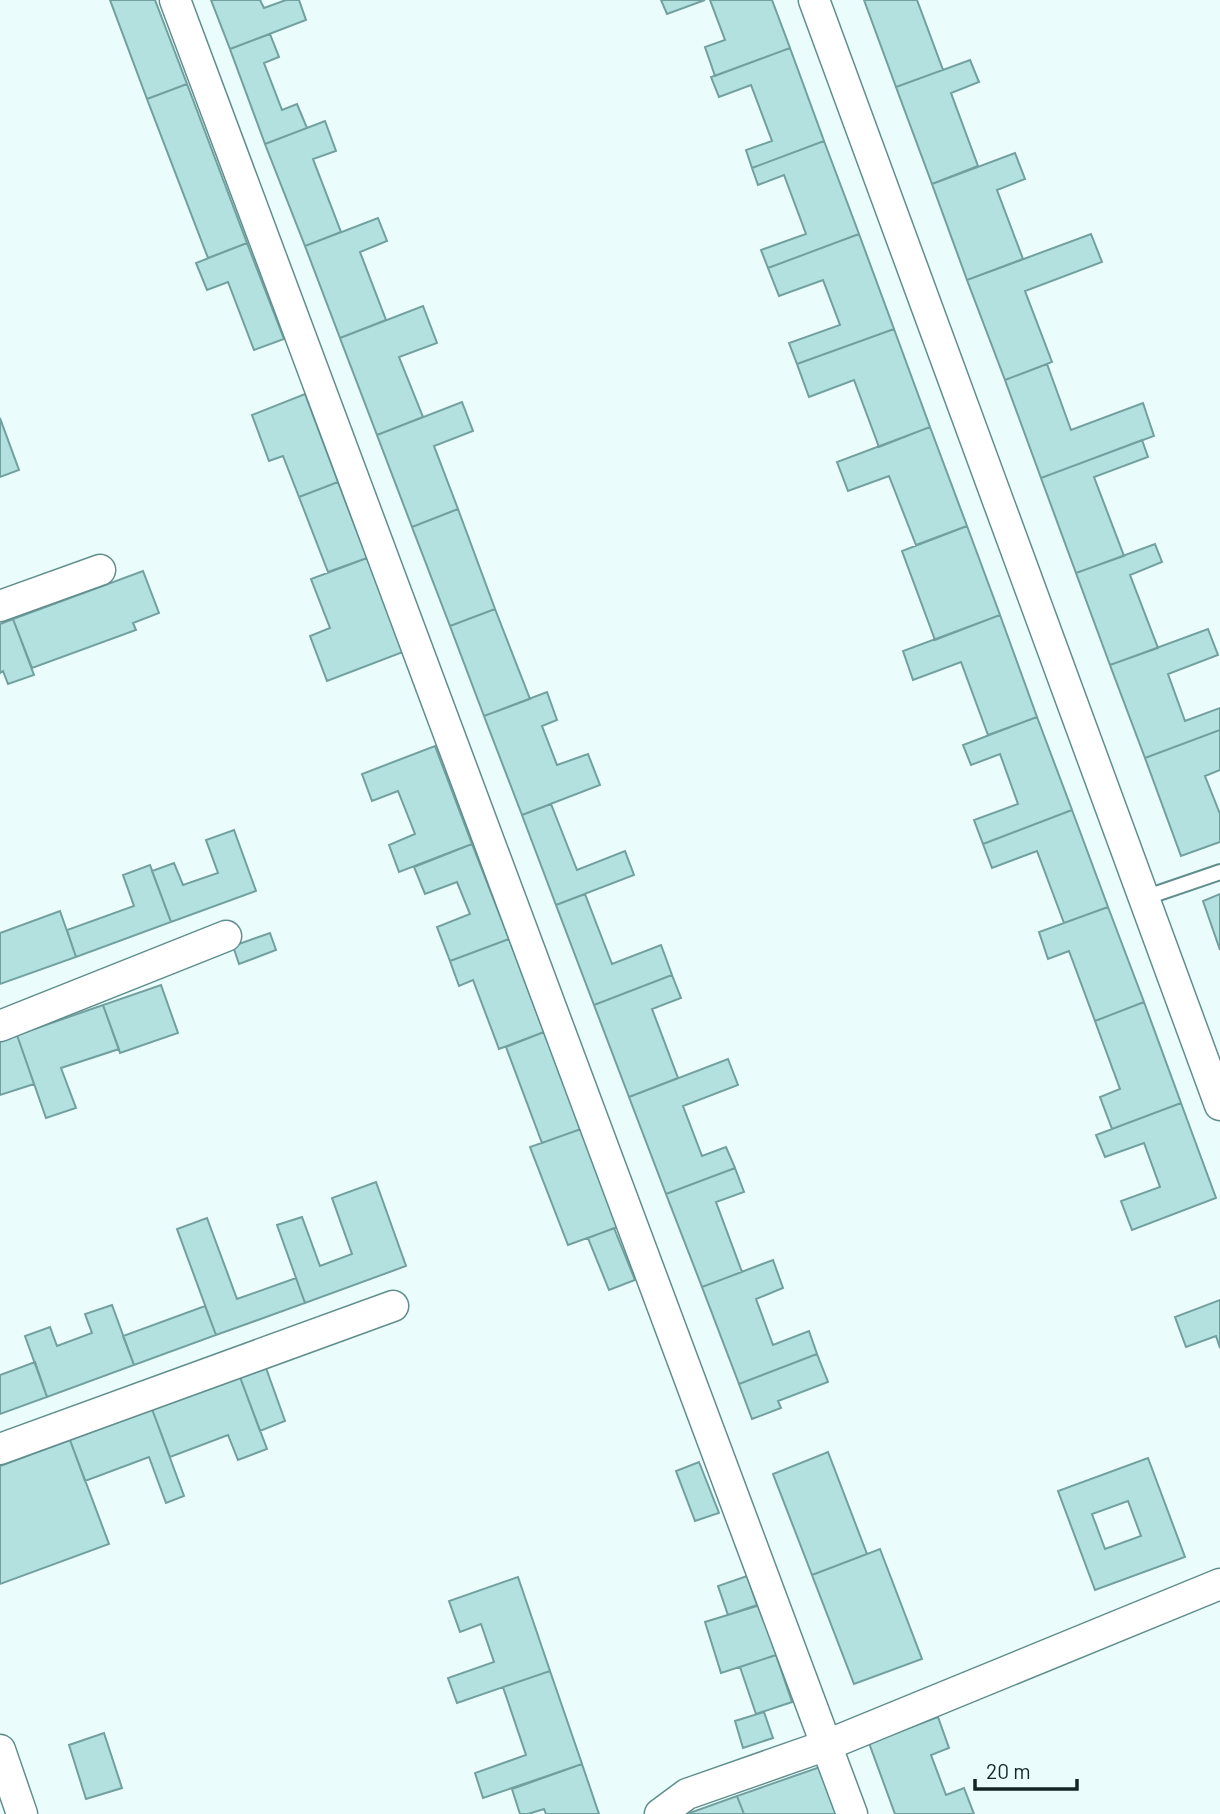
<svg xmlns="http://www.w3.org/2000/svg" width="1220" height="1814" font-family="Barlow,sans-serif">
  <rect width="100%" height="100%" fill="#eafdfc"/>
  <path fill="#b2e1e0" stroke="#72a09f" stroke-width="2" fill-rule="evenodd" d="M110,0H155L187,84L147,99Z
    M211,0H260L264,8L286,0H299L306,20L230,49Z
    M661,0H705L667,14Z
    M710,0H772L790,48L715,76L705,47L725,40Z
    M864,0H917L943,70L896,87Z
    M270,34L279,57L264,63L282,110L297,104L307,128L265,144L230,49Z
    M790,48L824,141L752,168L746,150L772,141L751,85L719,97L711,77Z
    M970,60L979,82L951,93L978,166L932,184L896,87Z
    M187,84L247,243L208,258L147,99Z
    M325,121L336,151L313,159L341,232L305,246L265,144Z
    M824,141L859,234L768,268L761,250L806,234L784,175L758,185L752,168Z
    M1015,153L1025,179L997,190L1023,259L967,280L932,184Z
    M378,218L387,241L360,252L386,320L340,338L305,246Z
    M859,234L894,329L797,364L789,343L840,325L823,280L779,296L768,268Z
    M1091,234L1102,262L1025,291L1052,362L1005,380L967,280Z
    M247,243L284,339L254,350L228,282L207,290L196,263Z
    M423,306L437,343L399,357L423,417L377,435L340,338Z
    M894,329L930,427L879,447L854,380L809,397L797,364Z
    M1047,364L1071,430L1143,403L1154,436L1041,478L1005,380Z
    M305,394L338,482L299,497L283,456L269,461L252,415Z
    M462,402L473,431L434,446L458,509L412,527L377,435Z
    M0,418L19,470L0,477Z
    M930,427L967,526L916,545L889,476L848,491L837,462Z
    M1142,440L1148,457L1094,477L1124,556L1076,573L1041,478Z
    M338,482L367,558L328,572L299,497Z
    M458,509L495,609L450,626L412,527Z
    M967,526L1000,615L935,640L902,551Z
    M1155,544L1162,562L1130,575L1158,648L1110,665L1076,573Z
    M367,558L403,652L327,681L310,636L330,628L311,579Z
    M143,571L159,613L133,623L136,630L32,668L13,619Z
    M495,609L530,699L484,716L450,626Z
    M1000,615L1037,717L988,735L961,662L913,680L903,651Z
    M13,619L34,675L8,684L3,671L0,673V624Z
    M1208,629L1218,655L1168,674L1185,721L1220,708V730L1145,758L1110,665Z
    M547,692L557,720L542,726L557,765L588,754L600,785L522,815L484,716Z
    M1037,717L1072,810L983,844L974,820L1018,804L1000,754L971,765L963,745Z
    M1220,730V770L1205,776L1220,814V842L1181,856L1145,758Z
    M435,746L472,844L399,872L389,845L415,834L398,791L372,801L362,774Z
    M551,804L577,870L625,851L634,875L556,905L522,815Z
    M1072,810L1108,907L1064,923L1037,851L992,868L983,844Z
    M234,830L256,891L171,922L152,871L174,863L183,885L218,873L206,840Z
    M472,844L509,939L450,961L437,927L470,914L457,882L425,894L414,867Z
    M150,865L171,922L76,957L67,930L134,906L123,875Z
    M585,894L612,964L661,945L672,975L594,1005L556,905Z
    M1220,894V950L1203,901Z
    M1108,907L1144,1002L1095,1021L1069,951L1048,959L1039,932Z
    M60,911L76,957L0,984V933Z
    M270,933L276,950L239,964L233,946Z
    M509,939L544,1032L499,1049L473,980L459,986L450,961Z
    M672,975L681,998L652,1009L678,1078L629,1097L594,1005Z
    M161,985L178,1033L120,1053L103,1005Z
    M1144,1002L1181,1103L1112,1129L1100,1097L1120,1089L1095,1021Z
    M103,1005L119,1049L61,1068L76,1108L46,1118L17,1035Z
    M544,1032L581,1129L542,1143L506,1047Z
    M17,1035L34,1084L0,1095V1041Z
    M728,1059L738,1085L683,1106L702,1156L726,1147L735,1168L666,1194L629,1097Z
    M1181,1103L1216,1198L1132,1230L1121,1201L1160,1187L1144,1143L1105,1157L1096,1135Z
    M581,1129L618,1227L568,1245L530,1147Z
    M735,1168L744,1192L716,1202L742,1272L702,1287L666,1194Z
    M376,1182L406,1266L305,1303L277,1225L302,1217L320,1266L352,1254L332,1198Z
    M207,1218L237,1299L296,1278L305,1303L216,1335L177,1229Z
    M614,1228L635,1280L609,1290L588,1238Z
    M773,1260L783,1288L756,1299L773,1345L809,1331L817,1354L739,1384L702,1287Z
    M1220,1300V1348L1216,1336L1186,1347L1175,1317Z
    M112,1305L134,1365L47,1397L25,1336L50,1327L57,1346L92,1333L85,1314Z
    M205,1306L216,1335L134,1365L123,1336Z
    M817,1354L828,1382L778,1401L781,1408L752,1419L739,1384Z
    M35,1362L47,1397L0,1414V1375Z
    M266,1368L285,1421L260,1431L240,1377Z
    M240,1377L267,1449L238,1460L228,1435L170,1457L152,1409Z
    M152,1409L184,1496L166,1503L149,1457L85,1481L70,1440Z
    M70,1440L109,1544L0,1584V1466Z
    M828,1452L867,1554L812,1575L773,1474Z
    M1148,1458L1185,1557L1095,1590L1058,1491ZM1128,1501L1141,1536L1105,1549L1092,1514Z
    M699,1462L719,1513L695,1521L676,1471Z
    M880,1549L922,1659L854,1684L812,1575Z
    M747,1576L757,1605L728,1615L718,1586Z
    M518,1577L550,1671L457,1703L448,1678L494,1662L481,1624L460,1632L449,1601Z
    M760,1605L776,1655L721,1673L705,1622Z
    M776,1655L792,1702L756,1714L740,1667Z
    M550,1671L582,1764L483,1798L475,1773L526,1755L503,1687Z
    M764,1712L773,1738L743,1748L735,1721Z
    M938,1717L949,1748L931,1755L946,1795L964,1788L974,1814H895L869,1743Z
    M104,1733L122,1788L86,1799L69,1745Z
    M582,1764L599,1814H546L544,1809L528,1814H520L512,1789Z
    M820,1767L838,1814H744L737,1796Z
    M737,1796L744,1814H687Z"/>
  <g fill="none" stroke-linecap="round" stroke-linejoin="round">
    <defs>
      <path id="lane" d="M1144,898L1220,872"/>
      <path id="street" d="M175,0L852,1814
        M814,0L1220,1105
        M0,606L100,570
        M0,1026L226,936
        M0,1449L393,1306
        M0,1750L22,1814
        M660,1814L687,1794L827,1745L1220,1584"/>
    </defs>
    <use href="#lane" stroke="#618e8d" stroke-width="18"/>
    <use href="#street" stroke="#618e8d" stroke-width="33"/>
    <use href="#lane" stroke="#fff" stroke-width="14"/>
    <use href="#street" stroke="#fff" stroke-width="30"/>
  </g>
  <path d="M975 1779v10h102v-10" fill="none" stroke="#132625" stroke-width="3.5"/>
  <text x="986" y="1779" font-size="21" fill="#132625" stroke="#eafdfc" stroke-width="5" paint-order="stroke">20 m</text>
</svg>
